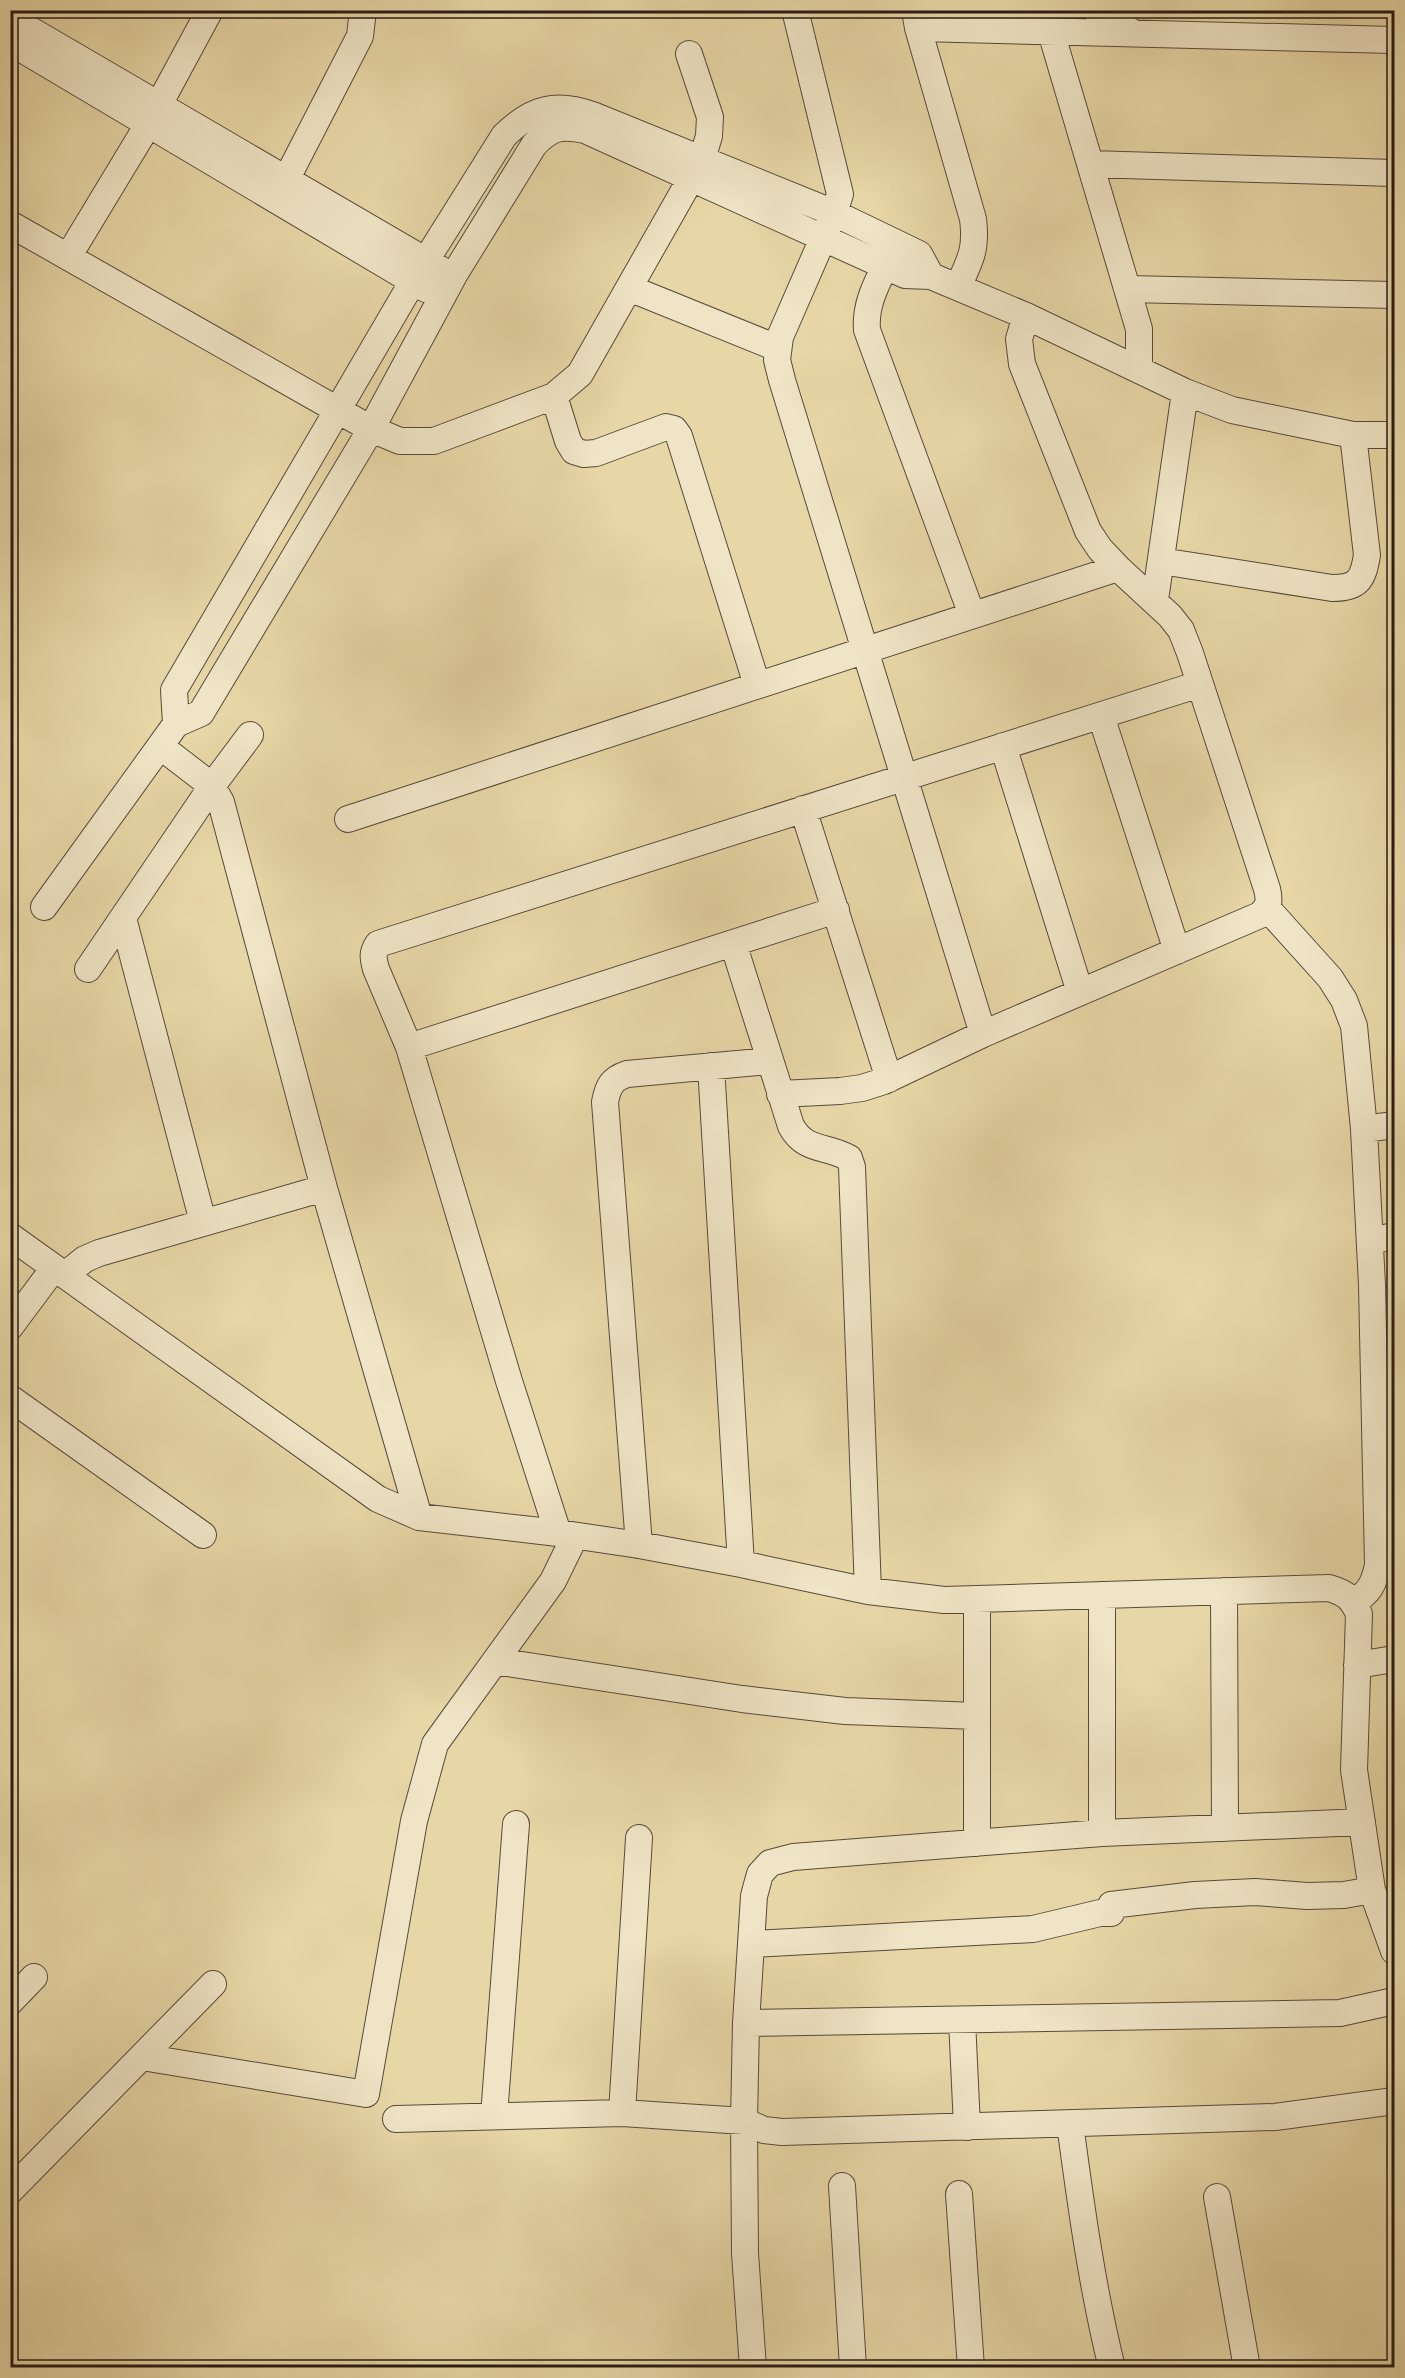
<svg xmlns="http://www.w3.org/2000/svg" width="1405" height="2378" font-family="'IM FELL Double Pica',serif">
  <rect width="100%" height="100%" fill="#e7d6a6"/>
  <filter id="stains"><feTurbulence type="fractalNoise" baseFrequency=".00333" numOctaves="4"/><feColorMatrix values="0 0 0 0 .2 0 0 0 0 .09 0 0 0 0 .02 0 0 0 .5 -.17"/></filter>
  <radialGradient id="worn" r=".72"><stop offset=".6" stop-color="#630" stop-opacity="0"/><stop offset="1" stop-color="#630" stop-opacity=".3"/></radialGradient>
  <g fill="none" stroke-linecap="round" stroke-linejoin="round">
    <defs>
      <path id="minor" d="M795,10L840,194L834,213L780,337L777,360L782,380L983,1034
        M915,10L918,28L973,219C977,250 970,260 958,287
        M1096,10L1132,32
        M10,18L440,269
        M918,28L1394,40
        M1051,32L1139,329V368
        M10,42L426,289
        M1090,164L1394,173
        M286,180L360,36L363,10
        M10,224L371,429L400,441H434L554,396L580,374L702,159L709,136L710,117L689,54
        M68,257L149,123L210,10
        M885,266C875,287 865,306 867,330L972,615
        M629,288L777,348
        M1128,289L1394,295
        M554,396L568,441L574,451L584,454L596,453L666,427L674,429L679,436L757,685
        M1161,561L1332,588C1358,588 1363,580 1367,555L1353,435
        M1155,600L1185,392
        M1101,716L1177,951
        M176,724L174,690L413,281L504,136C533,107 557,102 595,116L834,213L919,254L931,276
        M160,746L212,786L221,802L324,1188L419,1517
        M1003,746L1080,992
        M803,809L889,1079
        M348,819L1118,568
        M44,907L176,724L201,713L371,429L454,275L534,145C551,127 561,125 585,130L905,275L931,276L1026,316L1185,392L1232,410L1353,435H1394
        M1267,908L1330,978L1344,1000L1354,1026L1364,1129L1372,1285L1378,1565C1374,1583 1370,1593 1353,1602
        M123,918L203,1222
        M733,943L791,1126C805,1152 826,1145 849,1158L852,1167L868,1591
        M88,969L212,786L250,735
        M409,1047L836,910
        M711,1066L741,1564
        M780,1094L840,1091L862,1088L884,1081L983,1034L1260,915C1269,907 1270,901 1267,889L1190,653L1181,630L1170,616L1118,568L1100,549L1088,531L1022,364L1019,339L1026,316
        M1364,1129L1394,1125
        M10,1236L378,1499L419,1517L558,1533L639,1545L741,1564L868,1591L944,1600L1329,1588C1346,1593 1352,1598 1359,1614L1354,1770L1372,1890L1394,1951
        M1370,1241L1394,1236
        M65,1275L85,1259L99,1253L324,1188
        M10,1327L54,1268
        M10,1398L203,1535
        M558,1533L509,1381L409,1047L376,969C373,958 372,953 378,944L1200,684
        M639,1545L605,1102C608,1086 612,1079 627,1074L770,1061
        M1224,1591L1225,1828
        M1102,1595V1833
        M977,1599V1843
        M495,1661L742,1699L845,1711L977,1716
        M1357,1665L1394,1659
        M1362,1822L1102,1833L793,1857L770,1863L760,1874L754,1896L746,2023L744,2121L764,2130L782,2132L1275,2117L1394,2101
        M1111,1905L1195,1895L1255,1892L1307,1896L1344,1895L1372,1890
        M751,1944L1033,1929L1100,1913H1111
        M10,2002L34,1977
        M962,2020L967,2127
        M746,2023L1340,2013L1394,2001
        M142,2057L366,2094L414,1821L435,1744L553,1581L575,1536
        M622,2113L639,1838
        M494,2116L516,1824
        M396,2119L622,2113L744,2121L745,2253L753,2368
        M1070,2124C1081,2206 1092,2287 1112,2368
        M842,2186L853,2368
        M10,2191L213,1984
        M959,2194L971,2368
        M1217,2197L1247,2368"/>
    </defs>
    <use href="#minor" stroke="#574a3b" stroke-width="28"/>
    <use href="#minor" stroke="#efe4c5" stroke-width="26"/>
  </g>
  <rect width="1405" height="2378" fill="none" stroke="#e7d6a6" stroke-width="36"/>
  <rect x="12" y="12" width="1381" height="2354" fill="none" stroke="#271b17" stroke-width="3"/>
  <rect x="18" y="18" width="1369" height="2342" fill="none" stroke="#271b17" stroke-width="1.5"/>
  <rect width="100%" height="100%" filter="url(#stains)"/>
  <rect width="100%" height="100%" fill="url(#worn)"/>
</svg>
